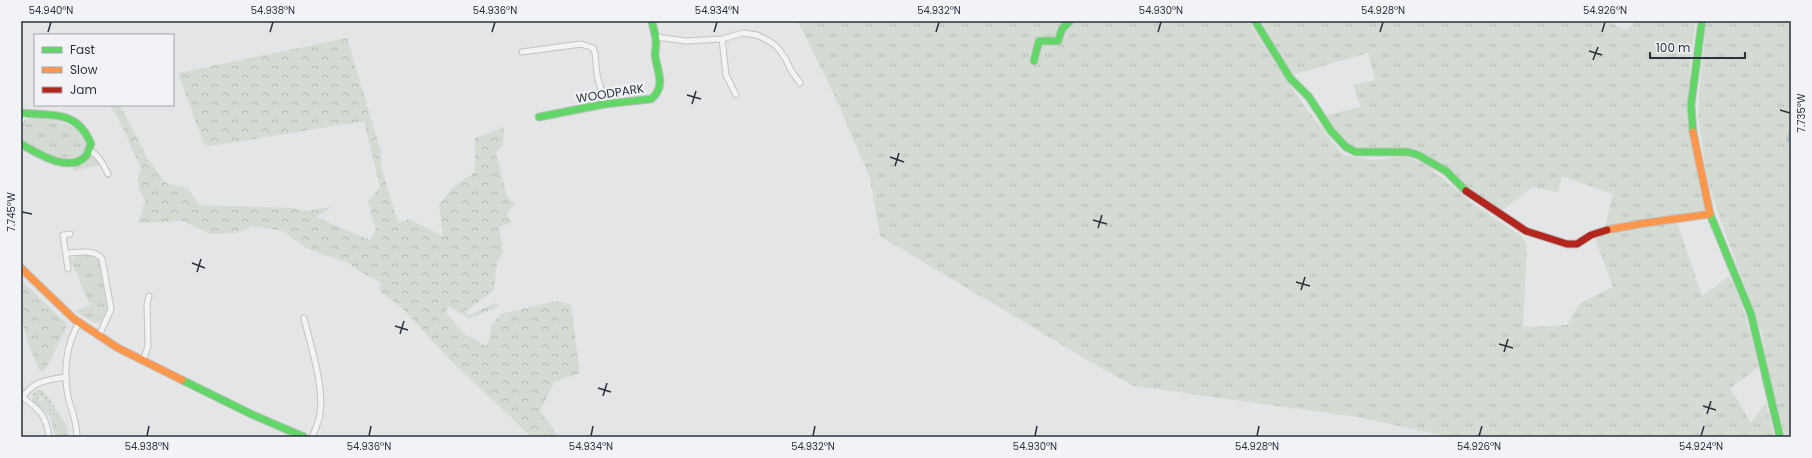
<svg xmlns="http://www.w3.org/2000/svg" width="1812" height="458" font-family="Poppins,sans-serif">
  <defs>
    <pattern id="grass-tufts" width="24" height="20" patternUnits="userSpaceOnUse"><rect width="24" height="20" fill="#d3dbd3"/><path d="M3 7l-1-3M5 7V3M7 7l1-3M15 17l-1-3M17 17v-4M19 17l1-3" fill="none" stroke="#b5bcb6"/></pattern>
    <pattern id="forest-crowns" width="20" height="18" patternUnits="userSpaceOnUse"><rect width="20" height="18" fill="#d3dbd3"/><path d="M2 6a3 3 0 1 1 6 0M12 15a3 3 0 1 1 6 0" fill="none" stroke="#b5bcb6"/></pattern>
    <pattern id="garden-dots" width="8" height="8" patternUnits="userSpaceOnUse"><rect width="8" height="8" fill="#d3dbd3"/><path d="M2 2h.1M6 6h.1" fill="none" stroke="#b5bcb6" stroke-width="1.8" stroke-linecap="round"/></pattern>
  </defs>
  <rect width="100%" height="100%" fill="#e3e5e7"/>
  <path fill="url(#grass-tufts)" d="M798,21H1248L1302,103L1343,155L1374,160L1404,156L1425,164L1475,205L1520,235L1527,244L1523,327L1567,325L1580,303L1613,287L1595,238L1615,231L1677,222L1702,296L1729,276C1744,305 1752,336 1758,368L1730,388L1751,423L1766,403L1774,437H1450L1357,417L1134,386L1089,361L880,236L870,178L836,99Z
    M1261,21H1606L1627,30L1635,21H1696L1691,55L1687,121L1705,206L1704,210L1605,227L1613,194L1562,176L1558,192L1533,187L1500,212L1469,191L1430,158L1348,146L1324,116L1361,107L1353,85L1375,80L1368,53L1292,75Z
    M1707,21H1791V437H1785V435L1772,391L1761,330L1719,216L1707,178L1698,115L1701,69Z
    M31,117C52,117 110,131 77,159H52L21,141V125H24V122Z
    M94,155L98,160L99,165L74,171V167Z
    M88,254C92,255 96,255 98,259C100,262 108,307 107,311C106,317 102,318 99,323L92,322L75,311L90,305L70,259L76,256Z
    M38,398L44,401L49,412C62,414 68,424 68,437H55L51,418L40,404Z"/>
  <path fill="url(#forest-crowns)" d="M347,38L381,152V166L398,223L410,219L443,237L439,204L453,187L475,172V138L504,127L503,145L496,152L507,197L515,204L506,214L512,222L499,227L503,252L497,263L494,290L465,312L469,315L495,303L500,306L469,319L448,306L446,313L464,334L487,346L492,325L501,314L556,301L571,305L580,373L554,382L540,411L559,437H532L452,362L402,308L379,291L381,283L357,270L348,263L306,248L283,231L252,226L237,233L210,234L182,221L138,223L145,201L139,190L138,178L141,169L120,122L110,105H120L148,159L166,183L187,188L200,205L292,208L307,211L332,207L316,217L370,240L376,229L368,202L380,187L364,121L205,147L178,73Z
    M24,283L65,322L66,329L45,370L40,372C26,340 20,323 21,287Z"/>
  <path fill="url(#garden-dots)" d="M37,390H42L45,393L62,418L50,412L43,398L38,397L40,404L46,412L32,401L33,394Z"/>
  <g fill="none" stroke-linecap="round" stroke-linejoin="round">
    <path stroke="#b4bfcf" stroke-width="2" d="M1791,128L1787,140L1791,143"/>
    <defs>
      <path id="street" d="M656,37L686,41L722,39L743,33L757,35L769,41L777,47L785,58L792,72L800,83
        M722,39L726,75L736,95
        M522,52L581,44L593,48L595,53L597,75L605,104
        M21,122L24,114
        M89,150C99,155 103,164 108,174
        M66,253C77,253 94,248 102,259L111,309L99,336
        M68,269L63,235L70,234
        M304,318C311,348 326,390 319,419C317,425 315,431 312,437
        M143,361L148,346L147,305L149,296
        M22,397C40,410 46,415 49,437
        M21,400C32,381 46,380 66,377
        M77,437C77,424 73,413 69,401C63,376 65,345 79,323"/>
      <path id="fast" d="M1255,21L1290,78L1309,97L1331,131L1346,147L1356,152H1408L1418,155L1446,171L1466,191
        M1034,61L1039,41H1058L1062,29L1070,21
        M21,113C51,116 77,109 91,144C89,148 88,153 86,156C69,174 37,153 21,144
        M539,117L605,104L651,99C667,86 657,72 655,55C655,51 656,47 656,43C656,35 653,28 652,21
        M1693,132L1691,105L1702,21
        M1710,214L1751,314L1780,437
        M182,380L251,414L304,437"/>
      <path id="slow" d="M1607,230L1639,224L1710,214L1693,132
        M21,268L74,319L118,348L182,380"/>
      <path id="jam" d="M1466,191L1526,231L1567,244H1577L1591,235L1607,230"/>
    </defs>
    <use href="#street" stroke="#c1c3c5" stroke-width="7"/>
    <use href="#fast" stroke="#c1c3c5" stroke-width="9"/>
    <use href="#slow" stroke="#c1c3c5" stroke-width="9"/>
    <use href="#jam" stroke="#c1c3c5" stroke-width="9"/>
    <use href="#street" stroke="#f2f3f4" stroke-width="5"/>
    <use href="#fast" stroke="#63d668" stroke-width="7"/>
    <use href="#slow" stroke="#ff974d" stroke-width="7"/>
    <use href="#jam" stroke="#b3261e" stroke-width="7"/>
  </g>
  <path fill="none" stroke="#2b313f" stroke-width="1.5" d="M48,32L51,22M270,32L273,22M492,32L495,22M714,32L717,22M936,32L939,22M1158,32L1161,22M1380,32L1383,22M1602,32L1605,22M1589,51L1602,55M1593,60L1598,47M687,95L701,99M692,104L696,91M1780,110L1790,113M890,157L904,162M895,166L899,153M22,212L32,214M1093,220L1107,224M1098,228L1102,215M192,263L205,268M197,272L201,259M1296,282L1310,286M1301,290L1305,277M395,326L408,330M400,334L404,321M1499,344L1513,348M1504,352L1508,339M598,388L611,392M603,396L607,383M1703,406L1716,410M1707,414L1711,401M147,436L149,426M369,436L371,426M591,436L593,426M813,436L815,426M1035,436L1037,426M1257,436L1259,426M1479,436L1482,426M1701,436L1704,426"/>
  <g text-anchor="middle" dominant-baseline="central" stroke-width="4" stroke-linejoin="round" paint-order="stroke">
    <g font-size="12" fill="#2b313f" stroke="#f1f3f6">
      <text transform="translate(610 93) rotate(-9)">WOODPARK</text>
    </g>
  </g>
  <rect width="1812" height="458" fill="none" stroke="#f1f3f6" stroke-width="44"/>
  <rect x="34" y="34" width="140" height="72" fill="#f1f3f6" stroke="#a2a5ad"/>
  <rect x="42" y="47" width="20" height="6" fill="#63d668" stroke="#a2a5ad"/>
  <text x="70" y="54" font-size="12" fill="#2b313f">Fast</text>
  <rect x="42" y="67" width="20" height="6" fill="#ff974d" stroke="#a2a5ad"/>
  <text x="70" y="74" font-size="12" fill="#2b313f">Slow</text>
  <rect x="42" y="87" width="20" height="6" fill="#b3261e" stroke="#a2a5ad"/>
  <text x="70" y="94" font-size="12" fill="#2b313f">Jam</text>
  <path d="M1650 52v6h95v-6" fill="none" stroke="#2b313f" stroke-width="2"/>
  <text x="1656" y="52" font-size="12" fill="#2b313f" stroke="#f1f3f6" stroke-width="3" paint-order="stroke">100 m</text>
  <rect x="22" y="22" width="1768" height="414" fill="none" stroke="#2b313f" stroke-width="1.5"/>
  <g font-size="10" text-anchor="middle" fill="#2b313f">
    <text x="51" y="14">54.940°N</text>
    <text x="273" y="14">54.938°N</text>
    <text x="495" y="14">54.936°N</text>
    <text x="717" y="14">54.934°N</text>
    <text x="939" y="14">54.932°N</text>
    <text x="1161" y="14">54.930°N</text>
    <text x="1383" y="14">54.928°N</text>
    <text x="1605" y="14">54.926°N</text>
    <text transform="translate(1801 113) rotate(-90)" y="4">7.735°W</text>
    <text transform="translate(11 212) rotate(-90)" y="4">7.745°W</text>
    <text x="147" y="450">54.938°N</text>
    <text x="369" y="450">54.936°N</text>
    <text x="591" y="450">54.934°N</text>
    <text x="813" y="450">54.932°N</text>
    <text x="1035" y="450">54.930°N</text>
    <text x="1257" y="450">54.928°N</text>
    <text x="1479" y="450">54.926°N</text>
    <text x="1701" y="450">54.924°N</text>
  </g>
</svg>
